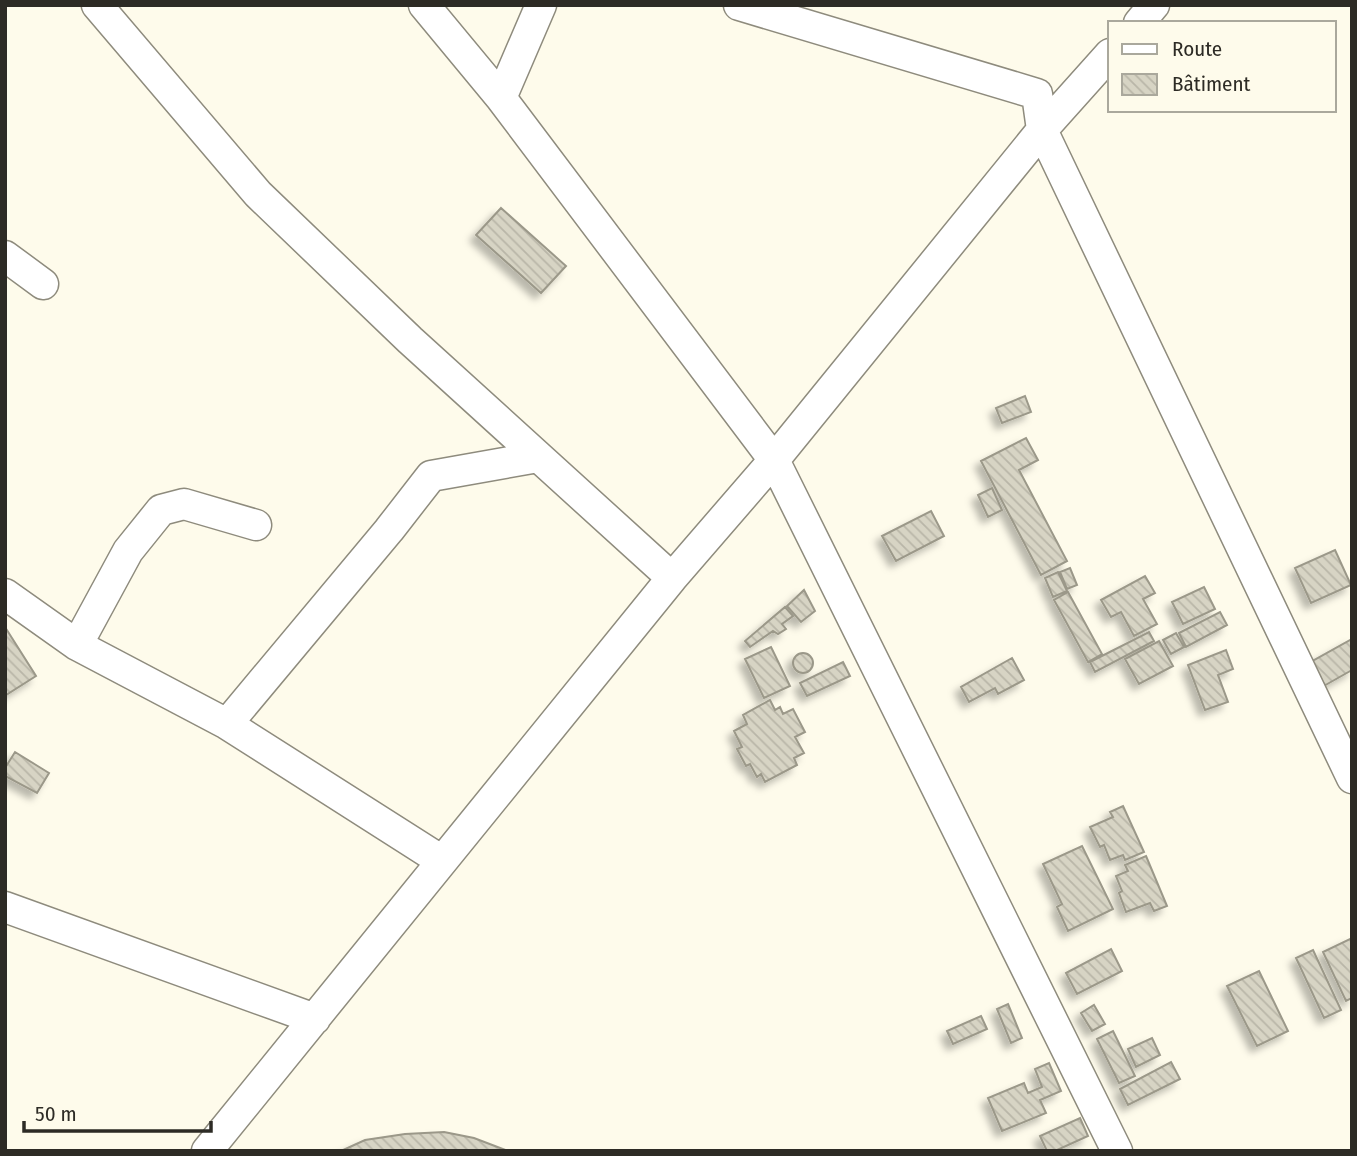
<svg xmlns="http://www.w3.org/2000/svg" width="1357" height="1156" font-family="'Fira Sans Condensed',sans-serif">
  <defs>
    <pattern id="building-back-hatch" width="6" height="6" patternUnits="userSpaceOnUse" patternTransform="scale(1.75)"><rect width="6" height="6" fill="#d7d4c4"/><path d="M-1 5l2 2M0 0l6 6M5-1l2 2" fill="none" stroke="#b9b6a8"/></pattern>
    <filter id="shadow"><feDropShadow dx="-6" dy="6" stdDeviation="3.5" flood-color="#0004"/></filter>
  </defs>
  <rect width="100%" height="100%" fill="#fefbeb"/>
  <path fill="url(#building-back-hatch)" stroke="#9b9889" stroke-width="2" filter="url(#shadow)" d="M501,208L566,266L541,293L476,235Z
    M1025,396L1031,412L1002,423L996,408Z
    M1026,438L1038,460L1019,470L1067,561L1041,575L981,461Z
    M992,488L1002,510L988,517L978,495Z
    M931,511L944,536L896,561L882,536Z
    M1335,550L1351,585L1311,603L1295,568Z
    M1070,568L1077,585L1067,589L1060,572Z
    M1058,572L1067,591L1053,597L1045,578Z
    M1145,576L1155,593L1143,599L1157,624L1134,636L1121,612L1111,617L1101,600Z
    M1204,587L1215,609L1183,624L1172,602Z
    M804,590L815,611L801,622L787,606Z
    M1068,592L1102,654L1088,662L1054,600Z
    M785,607L793,616L782,624L786,629L778,634L773,631L750,647L745,641Z
    M1220,612L1227,625L1186,647L1179,633Z
    M5,627L36,676L6,695L5,693Z
    M1149,632L1154,641L1095,672L1090,662Z
    M1176,633L1184,647L1171,654L1163,640Z
    M1352,639V670L1322,687L1309,663Z
    M1159,641L1173,666L1139,684L1125,659Z
    M771,647L790,686L764,698L745,659Z
    M1226,650L1233,669L1218,675L1228,702L1205,710L1188,665Z
    M793 663a10 10 0 1 1 20 0a10 10 0 1 1-20 0Z
    M1012,658L1024,680L998,694L995,688L969,702L961,687Z
    M843,662L850,676L807,696L800,683Z
    M770,700L775,710L780,707L783,714L793,709L805,732L795,737L804,753L794,758L797,765L765,782L761,774L757,777L750,764L746,766L737,749L742,747L734,731L747,724L743,715Z
    M15,752L49,773L37,793L5,776V768Z
    M1123,806L1144,852L1125,860L1123,855L1110,860L1104,845L1100,847L1090,827L1113,817L1110,812Z
    M1082,846L1113,909L1068,931L1057,907L1062,904L1043,864Z
    M1146,856L1167,906L1154,911L1150,903L1126,912L1119,893L1122,891L1116,876L1128,871L1125,865Z
    M1352,938V998L1346,1001L1323,952Z
    M1111,949L1122,971L1077,994L1066,973Z
    M1313,950L1341,1010L1324,1018L1296,958Z
    M1259,971L1288,1031L1257,1046L1227,986Z
    M1008,1004L1022,1038L1011,1043L997,1009Z
    M1094,1005L1105,1024L1092,1031L1081,1013Z
    M981,1016L987,1029L953,1044L947,1031Z
    M1113,1031L1135,1076L1119,1083L1097,1039Z
    M1152,1038L1160,1055L1136,1067L1128,1049Z
    M1171,1062L1180,1079L1128,1105L1120,1089Z
    M1049,1063L1061,1091L1040,1100L1046,1113L1002,1131L988,1098L1024,1083L1028,1093L1042,1087L1035,1069Z
    M1080,1118L1088,1136L1055,1151H1047L1040,1136Z
    M444,1132L474,1138L508,1151H341L365,1140L405,1134Z"/>
  <g fill="none" stroke-linecap="round" stroke-linejoin="round">
    <defs>
      <path id="street" d="M97,5L258,194L410,340L672,578
        M424,5L501,98L774,460L1117,1151
        M739,5L1037,94L1042,130L1352,778
        M1139,23L1154,5
        M501,98L541,5
        M5,256L43,284
        M5,594L77,645L227,724L442,861
        M77,645L128,551L161,510L184,504L256,525
        M227,724L389,530L431,476L538,457
        M5,907L315,1019
        M207,1151L672,578L774,460L1042,130L1110,54"/>
    </defs>
    <use href="#street" stroke="#8e8b7d" stroke-width="33"/>
    <use href="#street" stroke="#fff" stroke-width="30"/>
  </g>
  <rect width="1357" height="1156" fill="none" stroke="#2d2b25" stroke-width="14"/>
  <rect x="1108" y="21" width="228" height="91" fill="#fefbeb" stroke="#aaa89c" stroke-width="2"/>
  <rect x="1122" y="44" width="35" height="10" fill="#ffffff" stroke="#aaa89c" stroke-width="2"/>
  <text x="1172" y="56" font-size="21" fill="#2d2b25">Route</text>
  <rect x="1122" y="74" width="35" height="21" fill="url(#building-back-hatch)" stroke="#aaa89c" stroke-width="2"/>
  <text x="1172" y="91" font-size="21" fill="#2d2b25">Bâtiment</text>
  <path d="M24 1121v10h187v-10" fill="none" stroke="#2d2b25" stroke-width="3.5"/>
  <text x="35" y="1121" font-size="21" fill="#2d2b25" stroke="#fefbeb" stroke-width="5" paint-order="stroke">50 m</text>
</svg>
